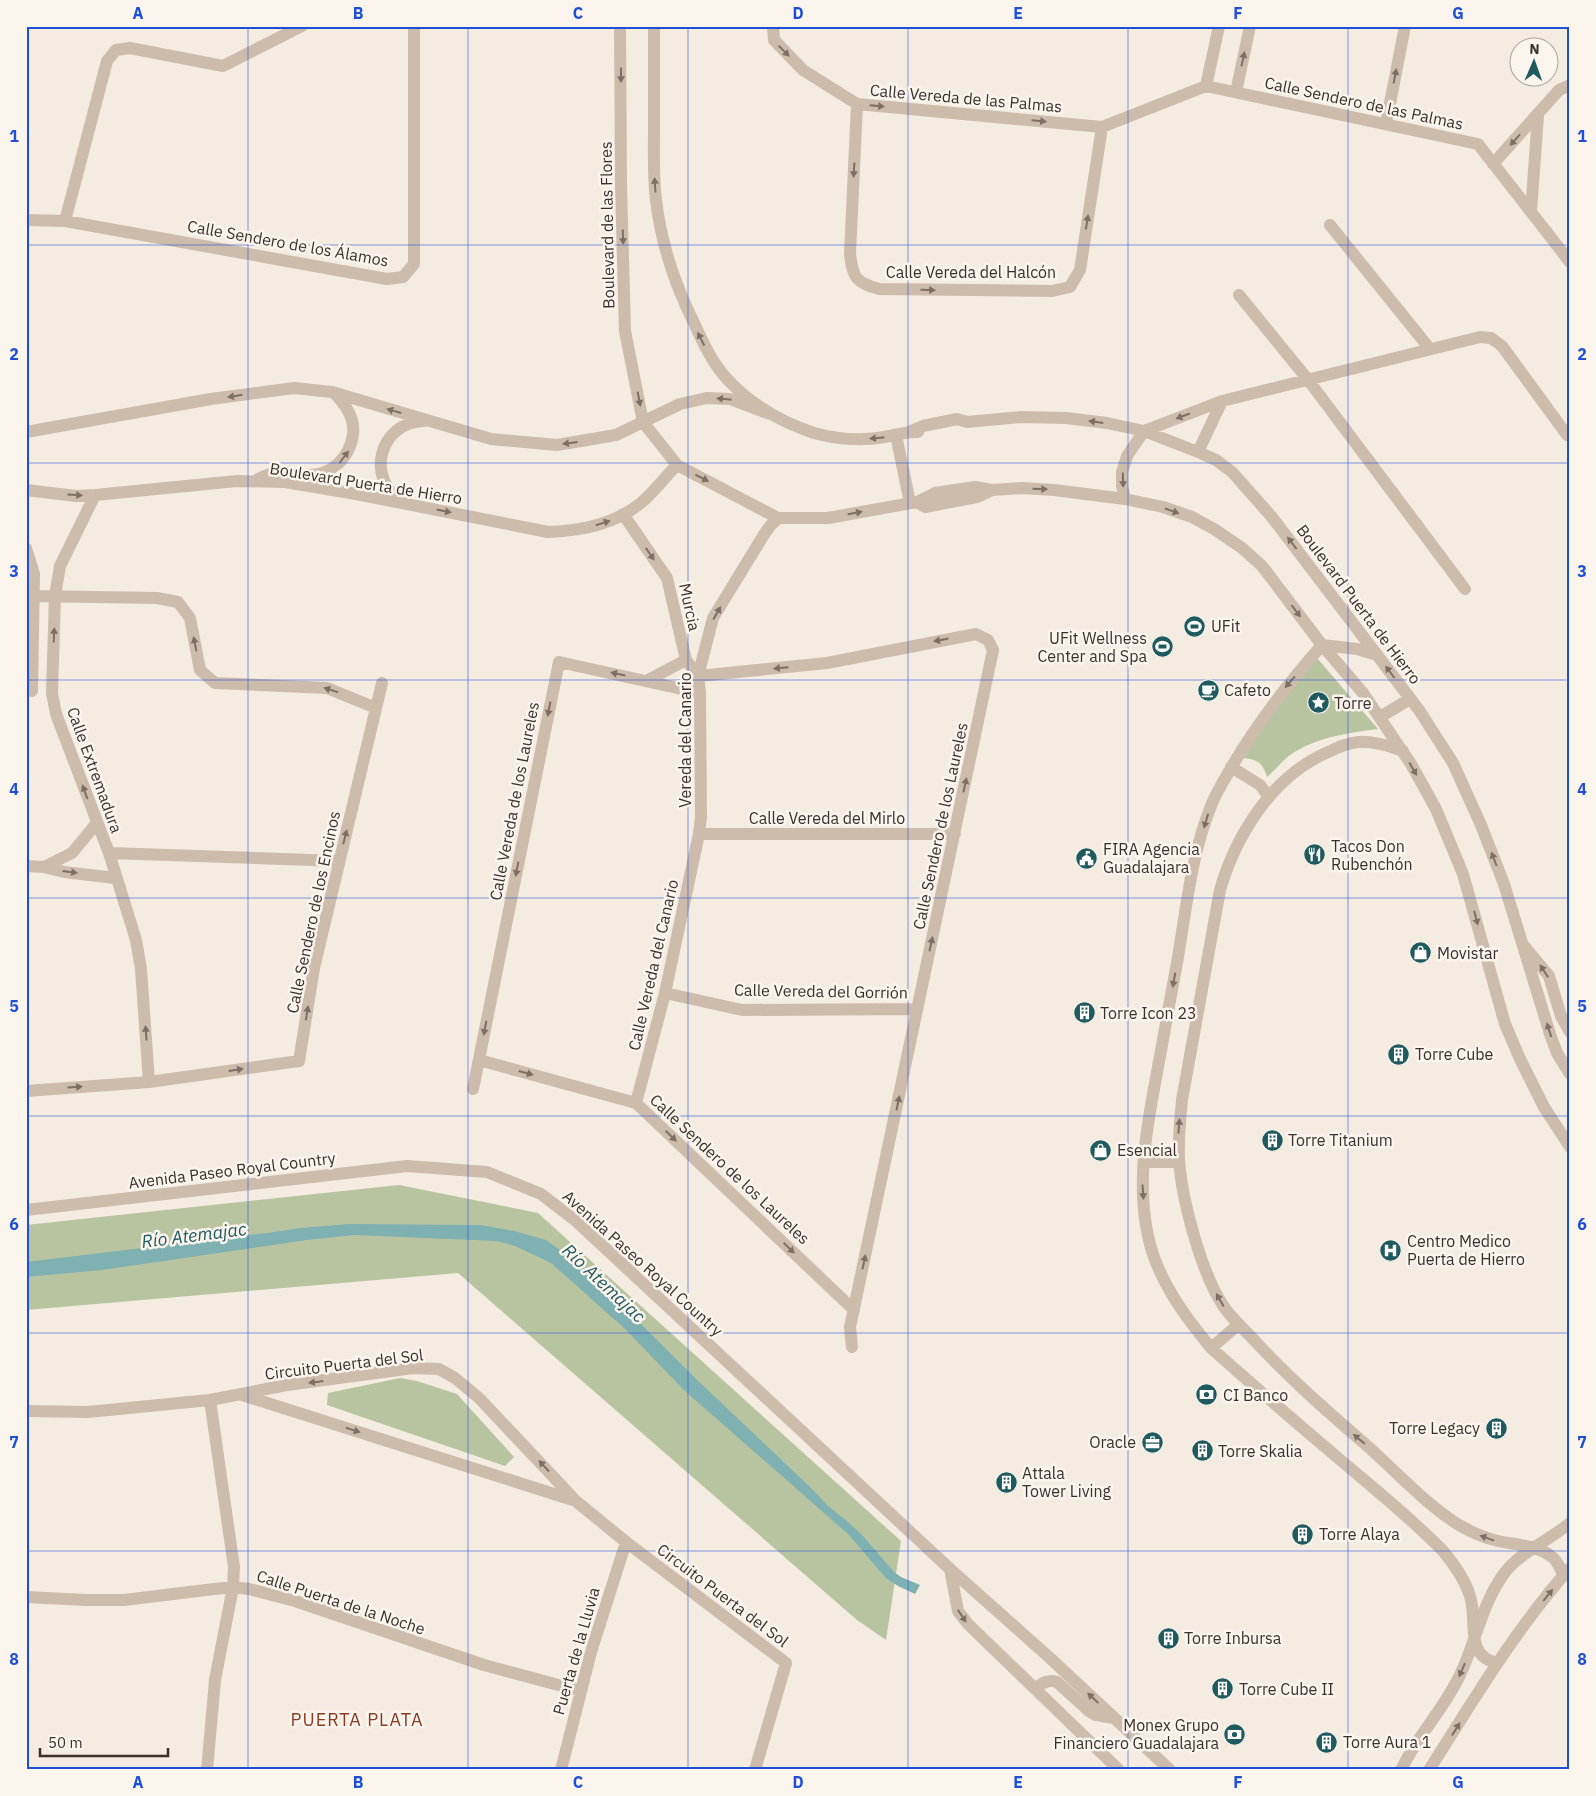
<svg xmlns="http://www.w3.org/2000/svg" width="1596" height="1796" font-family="'IBM Plex Sans',sans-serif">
  <rect width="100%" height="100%" fill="#f4ebe1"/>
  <path fill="#b8c4a0" d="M1317,658L1378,729C1348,733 1316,737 1290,755C1282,761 1275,770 1267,777C1263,763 1257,759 1243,758L1280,701Z
    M399,1185L538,1213L901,1541L886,1640L857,1620L458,1273L26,1310V1225Z
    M400,1378L417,1381L457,1394L514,1457L505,1466L327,1405L328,1393Z"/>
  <path fill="#7fb0b2" d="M349,1224L480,1225L514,1231L546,1240L586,1269L692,1375L811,1488L828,1506L847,1521L863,1536L894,1572L901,1577L920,1585L915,1594L898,1586L886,1578L848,1534L686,1392L624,1328L551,1263L515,1246L497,1241L354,1235L307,1240L102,1270L26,1277V1262L267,1233L301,1228Z"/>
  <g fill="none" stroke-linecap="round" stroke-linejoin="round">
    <path stroke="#cdbbac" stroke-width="12" d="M620,26L621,186L625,331L643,422L677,465L778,518H828L917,502L935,493L975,487L992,490L1022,488L1054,490L1125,499L1163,507L1192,517L1214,529L1242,548L1262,566L1322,645L1363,693L1411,764L1436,809L1463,874L1505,1024L1521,1061L1544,1107L1570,1147
      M654,26C654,60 654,94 654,128C654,152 653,176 656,200C661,244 675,285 695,325C704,345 713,364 728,380C752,405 781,422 814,433C836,439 862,441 885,437C896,435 907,431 918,432
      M773,26L774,40L803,70L857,104L1102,127L1206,86L1478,144L1570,262
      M1206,86L1219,26
      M1236,92L1250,26
      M857,104L850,254C853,279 856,282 879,289L1052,291L1070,287L1080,270L1102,127
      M1386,124L1405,26
      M1493,164L1559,90L1570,85
      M1531,212L1538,115
      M26,220L65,221L387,279L403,277L414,264V26
      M65,221L107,61L116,50L130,48L223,66L302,26
      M1330,225L1430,349
      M1239,295L1309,381L1465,589
      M911,431L923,426L957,419L967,422L1021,417L1066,418L1107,423L1144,431L1198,452L1216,460L1232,472L1271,516L1419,710L1453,763L1481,825L1504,884L1550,1034L1557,1053L1570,1074
      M26,432L211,399L294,388L332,392L491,439L557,445L616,435L680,404L707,398L730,399L770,414
      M896,435L910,503
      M1198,452L1222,401
      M258,479C264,476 273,472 280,472C288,471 297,475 306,475C331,476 350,458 353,434C355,418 346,405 335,394
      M26,490L76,496L95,495L237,481L285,482L356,494L548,532C581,531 616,524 642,502C655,491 665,477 677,465
      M95,495L60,566L55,596L52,693L56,714L109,853L136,940L141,969L149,1082
      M1125,499L1122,486V472L1127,456L1144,431L1222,401L1480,337L1491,338L1502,346L1567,435
      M404,502C364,480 379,422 424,421
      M917,502L925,507L977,497L992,490
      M623,514L667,578L686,660L698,676
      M26,548L34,574L32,691
      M34,596L157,598L178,602L190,618L200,670L215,683L327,688L376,708
      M1377,655L1357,649L1322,645C1286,686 1253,728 1227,775C1221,785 1215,795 1211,806C1191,855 1186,911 1177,963C1170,999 1164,1036 1157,1072C1147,1126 1136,1181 1148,1236C1157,1279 1184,1315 1211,1348C1255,1387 1299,1425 1344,1463C1377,1491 1412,1519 1443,1551C1454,1564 1465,1580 1470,1596C1478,1621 1464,1656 1497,1663
      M698,676L827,663L976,634L988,640L993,650L850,1327L852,1347
      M648,680L686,660
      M1380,717L1410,699
      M1403,751C1389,746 1374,741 1358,742C1347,743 1336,748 1326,753C1272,777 1236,835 1220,890L1182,1100C1180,1120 1178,1140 1179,1160C1182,1201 1202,1275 1224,1307C1233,1320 1245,1330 1255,1341C1289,1378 1327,1411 1365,1444C1396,1471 1424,1503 1459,1525C1471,1532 1485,1538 1498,1541C1515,1545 1538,1545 1552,1557C1558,1561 1560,1569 1564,1576
      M1231,767L1260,785L1269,797
      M699,834H955
      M109,853L339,861
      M26,866L44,867L64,872L115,878
      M44,867L72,853L96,824
      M1525,947L1549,976L1561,1016L1570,1032
      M665,993L742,1010L917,1009
      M479,1060L636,1103L854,1310
      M473,1089L559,662L700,693
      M26,1091L149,1082L299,1061L314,968L382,683
      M636,1103L665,993L699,834L701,817L700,693L698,676L713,618L763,536L770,526L778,518
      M1144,1162H1179
      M26,1210L407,1166L487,1172L541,1194L576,1221L950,1569L1050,1658L1170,1770
      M1211,1348L1239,1324
      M242,1395L576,1501
      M26,1411L88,1412L210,1400L287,1385L413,1368L439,1369L455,1378L479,1398L577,1502L626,1542L786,1663L755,1770
      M950,1569L958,1611L968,1624L1119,1770
      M26,1597L86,1600H124L214,1589L233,1587L249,1589L295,1601L484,1665L581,1691
      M1035,1689C1042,1683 1048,1679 1057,1682L1089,1711L1096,1715L1114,1718
      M207,1770L215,1680L233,1587L234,1567L210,1400
      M561,1770L591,1652L626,1542
      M1401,1770C1416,1738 1442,1711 1458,1679C1476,1644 1481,1603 1506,1571C1521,1552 1551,1539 1570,1523
      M1429,1770C1473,1701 1515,1630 1569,1569"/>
  </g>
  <defs><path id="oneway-solid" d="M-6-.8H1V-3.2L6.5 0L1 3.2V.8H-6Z" transform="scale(1.25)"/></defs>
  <g fill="#7d6f65">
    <use href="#oneway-solid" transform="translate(784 51) rotate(45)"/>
    <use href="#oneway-solid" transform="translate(1243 59) rotate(-78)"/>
    <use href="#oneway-solid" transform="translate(621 75) rotate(90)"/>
    <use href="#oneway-solid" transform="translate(1395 76) rotate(-79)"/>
    <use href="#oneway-solid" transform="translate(877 106) rotate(5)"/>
    <use href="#oneway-solid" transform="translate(1039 121) rotate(5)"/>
    <use href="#oneway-solid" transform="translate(1515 140) rotate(132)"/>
    <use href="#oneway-solid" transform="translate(854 170) rotate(93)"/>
    <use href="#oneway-solid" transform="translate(655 185) rotate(-94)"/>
    <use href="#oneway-solid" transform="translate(1087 222) rotate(-81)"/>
    <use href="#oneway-solid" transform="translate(623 237) rotate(88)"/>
    <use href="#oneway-solid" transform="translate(928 290) rotate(1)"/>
    <use href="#oneway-solid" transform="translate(701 339) rotate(-117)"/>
    <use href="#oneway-solid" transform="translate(235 396) rotate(171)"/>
    <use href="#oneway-solid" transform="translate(639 399) rotate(79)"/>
    <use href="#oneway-solid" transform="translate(724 399) rotate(-174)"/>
    <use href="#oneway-solid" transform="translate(394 411) rotate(-164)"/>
    <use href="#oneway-solid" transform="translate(1183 416) rotate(159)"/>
    <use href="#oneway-solid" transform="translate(1096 422) rotate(-172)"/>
    <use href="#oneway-solid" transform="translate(877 438) rotate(174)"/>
    <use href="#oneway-solid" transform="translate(570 443) rotate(173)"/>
    <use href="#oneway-solid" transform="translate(344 457) rotate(-53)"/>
    <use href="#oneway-solid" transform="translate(702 478) rotate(27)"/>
    <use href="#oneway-solid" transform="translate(1123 480) rotate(89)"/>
    <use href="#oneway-solid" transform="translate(1040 489) rotate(2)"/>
    <use href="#oneway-solid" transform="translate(75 495) rotate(3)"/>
    <use href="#oneway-solid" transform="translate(444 511) rotate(11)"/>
    <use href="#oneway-solid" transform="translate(1172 511) rotate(19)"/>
    <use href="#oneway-solid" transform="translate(855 513) rotate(-10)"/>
    <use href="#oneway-solid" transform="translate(603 523) rotate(-18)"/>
    <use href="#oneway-solid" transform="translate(1292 543) rotate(-127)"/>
    <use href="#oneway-solid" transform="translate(650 554) rotate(55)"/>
    <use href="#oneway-solid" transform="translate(1296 611) rotate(53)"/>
    <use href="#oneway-solid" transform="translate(717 613) rotate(-60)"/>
    <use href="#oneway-solid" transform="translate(54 635) rotate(-88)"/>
    <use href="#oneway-solid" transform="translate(941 640) rotate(169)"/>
    <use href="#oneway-solid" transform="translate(195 644) rotate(-101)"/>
    <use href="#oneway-solid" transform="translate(781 668) rotate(175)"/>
    <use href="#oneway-solid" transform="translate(1390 672) rotate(-127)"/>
    <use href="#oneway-solid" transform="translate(618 674) rotate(-168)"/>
    <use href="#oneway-solid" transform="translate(1290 682) rotate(131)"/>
    <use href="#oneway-solid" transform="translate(331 690) rotate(-163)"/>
    <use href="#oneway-solid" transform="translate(549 709) rotate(101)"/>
    <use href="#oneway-solid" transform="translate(1413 769) rotate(60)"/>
    <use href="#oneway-solid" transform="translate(965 785) rotate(-78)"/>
    <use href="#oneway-solid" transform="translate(85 792) rotate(-110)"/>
    <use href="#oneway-solid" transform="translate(1206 821) rotate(107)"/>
    <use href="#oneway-solid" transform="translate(345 837) rotate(-76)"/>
    <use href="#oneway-solid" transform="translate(1494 859) rotate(-111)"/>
    <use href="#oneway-solid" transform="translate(517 869) rotate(101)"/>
    <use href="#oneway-solid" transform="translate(70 872) rotate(7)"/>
    <use href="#oneway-solid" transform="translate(1476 918) rotate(75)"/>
    <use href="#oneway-solid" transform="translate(931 944) rotate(-78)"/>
    <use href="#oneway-solid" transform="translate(1544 971) rotate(-123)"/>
    <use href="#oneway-solid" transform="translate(1174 980) rotate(100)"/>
    <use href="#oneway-solid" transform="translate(307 1013) rotate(-81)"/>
    <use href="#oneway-solid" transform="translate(485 1028) rotate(101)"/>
    <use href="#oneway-solid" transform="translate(1549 1030) rotate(-108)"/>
    <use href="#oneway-solid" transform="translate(146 1033) rotate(-94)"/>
    <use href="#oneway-solid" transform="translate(236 1070) rotate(-8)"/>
    <use href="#oneway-solid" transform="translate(526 1073) rotate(15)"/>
    <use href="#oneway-solid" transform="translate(75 1087) rotate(-4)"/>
    <use href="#oneway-solid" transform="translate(898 1103) rotate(-78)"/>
    <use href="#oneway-solid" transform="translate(1179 1126) rotate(-85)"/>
    <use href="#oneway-solid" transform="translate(671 1136) rotate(44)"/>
    <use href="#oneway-solid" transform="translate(1143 1192) rotate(86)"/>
    <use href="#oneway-solid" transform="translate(789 1248) rotate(44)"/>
    <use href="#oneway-solid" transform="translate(864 1262) rotate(-78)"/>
    <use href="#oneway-solid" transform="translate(1220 1300) rotate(-120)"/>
    <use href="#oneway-solid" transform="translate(316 1382) rotate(173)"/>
    <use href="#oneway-solid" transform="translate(353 1430) rotate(18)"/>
    <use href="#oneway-solid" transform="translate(1359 1439) rotate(-140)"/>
    <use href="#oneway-solid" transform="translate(544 1466) rotate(-133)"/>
    <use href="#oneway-solid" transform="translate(1487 1538) rotate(-160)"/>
    <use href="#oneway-solid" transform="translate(1548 1595) rotate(-51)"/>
    <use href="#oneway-solid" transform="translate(962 1616) rotate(56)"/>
    <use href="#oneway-solid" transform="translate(1462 1670) rotate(113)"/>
    <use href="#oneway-solid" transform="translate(1093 1698) rotate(-137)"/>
    <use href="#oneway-solid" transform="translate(1456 1729) rotate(-58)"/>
  </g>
  <path fill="none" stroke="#1d4ed8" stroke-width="1" stroke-opacity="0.55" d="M248,26V1770M468,26V1770M688,26V1770M908,26V1770M1128,26V1770M1348,26V1770M26,245H1570M26,463H1570M26,680H1570M26,898H1570M26,1116H1570M26,1333H1570M26,1551H1570"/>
  <defs>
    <symbol id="stadium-disc" viewBox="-11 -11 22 22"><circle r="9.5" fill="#1f5a5e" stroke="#fbf5ee"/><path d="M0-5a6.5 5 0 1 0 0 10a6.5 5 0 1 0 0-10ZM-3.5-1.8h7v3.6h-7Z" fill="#fff"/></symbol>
    <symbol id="cafe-disc" viewBox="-11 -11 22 22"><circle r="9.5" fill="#1f5a5e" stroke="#fbf5ee"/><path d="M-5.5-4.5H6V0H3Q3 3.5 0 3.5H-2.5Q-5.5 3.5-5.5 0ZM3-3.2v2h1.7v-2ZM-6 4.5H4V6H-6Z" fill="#fff"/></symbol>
    <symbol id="sight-disc" viewBox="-11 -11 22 22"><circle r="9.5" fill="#1f5a5e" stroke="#fbf5ee"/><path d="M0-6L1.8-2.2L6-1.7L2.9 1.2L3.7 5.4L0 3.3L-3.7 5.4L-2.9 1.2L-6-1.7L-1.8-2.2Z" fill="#fff"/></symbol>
    <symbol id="restaurant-disc" viewBox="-11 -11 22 22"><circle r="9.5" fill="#1f5a5e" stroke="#fbf5ee"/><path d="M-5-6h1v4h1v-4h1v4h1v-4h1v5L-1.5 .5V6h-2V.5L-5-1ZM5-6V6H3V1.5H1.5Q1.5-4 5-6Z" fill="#fff"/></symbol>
    <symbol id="civic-disc" viewBox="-11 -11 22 22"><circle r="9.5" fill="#1f5a5e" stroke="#fbf5ee"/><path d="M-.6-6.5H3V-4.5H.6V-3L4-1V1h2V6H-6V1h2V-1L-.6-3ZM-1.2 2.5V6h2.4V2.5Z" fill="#fff"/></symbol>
    <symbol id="shop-disc" viewBox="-11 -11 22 22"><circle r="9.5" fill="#1f5a5e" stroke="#fbf5ee"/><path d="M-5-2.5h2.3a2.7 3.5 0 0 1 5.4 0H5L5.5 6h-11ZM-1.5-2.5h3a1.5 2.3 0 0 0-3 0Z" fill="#fff"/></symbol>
    <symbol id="building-disc" viewBox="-11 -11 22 22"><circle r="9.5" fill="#1f5a5e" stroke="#fbf5ee"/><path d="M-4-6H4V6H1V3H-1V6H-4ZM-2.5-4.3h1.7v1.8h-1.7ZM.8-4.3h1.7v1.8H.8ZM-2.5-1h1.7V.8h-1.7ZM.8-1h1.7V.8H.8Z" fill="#fff"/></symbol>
    <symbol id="hospital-disc" viewBox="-11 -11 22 22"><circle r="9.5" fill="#1f5a5e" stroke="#fbf5ee"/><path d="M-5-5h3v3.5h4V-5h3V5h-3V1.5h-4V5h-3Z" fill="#fff"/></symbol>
    <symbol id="bank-disc" viewBox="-11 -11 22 22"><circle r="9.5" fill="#1f5a5e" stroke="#fbf5ee"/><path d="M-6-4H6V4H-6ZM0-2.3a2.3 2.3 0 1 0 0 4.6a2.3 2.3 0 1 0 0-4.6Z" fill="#fff"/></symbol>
    <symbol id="office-disc" viewBox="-11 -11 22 22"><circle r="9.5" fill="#1f5a5e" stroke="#fbf5ee"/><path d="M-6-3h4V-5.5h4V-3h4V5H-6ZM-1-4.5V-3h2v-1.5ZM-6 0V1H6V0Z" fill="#fff"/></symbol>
  </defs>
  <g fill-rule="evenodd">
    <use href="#stadium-disc" x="1182" y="614" width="25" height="25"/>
    <use href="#stadium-disc" x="1150" y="634" width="25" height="25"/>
    <use href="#cafe-disc" x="1196" y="678" width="25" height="25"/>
    <use href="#sight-disc" x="1306" y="690" width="25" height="25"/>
    <use href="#restaurant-disc" x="1302" y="842" width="25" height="25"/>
    <use href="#civic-disc" x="1074" y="846" width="25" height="25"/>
    <use href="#shop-disc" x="1408" y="940" width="25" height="25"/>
    <use href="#building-disc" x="1072" y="1000" width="25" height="25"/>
    <use href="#building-disc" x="1386" y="1042" width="25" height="25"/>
    <use href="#building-disc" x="1260" y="1128" width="25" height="25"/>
    <use href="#shop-disc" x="1088" y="1138" width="25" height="25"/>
    <use href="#hospital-disc" x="1378" y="1238" width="25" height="25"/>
    <use href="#bank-disc" x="1194" y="1382" width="25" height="25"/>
    <use href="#building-disc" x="1484" y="1416" width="25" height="25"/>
    <use href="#office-disc" x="1140" y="1430" width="25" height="25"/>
    <use href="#building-disc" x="1190" y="1438" width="25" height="25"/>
    <use href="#building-disc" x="994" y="1470" width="25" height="25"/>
    <use href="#building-disc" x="1290" y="1522" width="25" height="25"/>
    <use href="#building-disc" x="1156" y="1626" width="25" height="25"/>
    <use href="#building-disc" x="1210" y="1676" width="25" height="25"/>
    <use href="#bank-disc" x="1222" y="1722" width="25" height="25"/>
    <use href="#building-disc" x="1314" y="1730" width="25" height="25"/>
  </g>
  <g text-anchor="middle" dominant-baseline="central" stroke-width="5" stroke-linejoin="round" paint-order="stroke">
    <g font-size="16" fill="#3b302b" stroke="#fbf5ee">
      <text transform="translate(966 98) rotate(5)">Calle Vereda de las Palmas</text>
      <text transform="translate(1364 103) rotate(12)">Calle Sendero de las Palmas</text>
      <text transform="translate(607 225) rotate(-91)">Boulevard de las Flores</text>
      <text transform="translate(288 243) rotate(10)">Calle Sendero de los Álamos</text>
      <text x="971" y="272">Calle Vereda del Halcón</text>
      <text transform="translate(366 483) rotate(9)">Boulevard Puerta de Hierro</text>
      <text transform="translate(1359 604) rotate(53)">Boulevard Puerta de Hierro</text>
      <text transform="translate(690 607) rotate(78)">Murcia</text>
      <text transform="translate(685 740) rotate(-90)">Vereda del Canario</text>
      <text transform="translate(95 770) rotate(70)">Calle Extremadura</text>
      <text transform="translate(514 801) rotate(-79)">Calle Vereda de los Laureles</text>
      <text x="827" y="818">Calle Vereda del Mirlo</text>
      <text transform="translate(940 826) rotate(-78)">Calle Sendero de los Laureles</text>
      <text transform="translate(313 912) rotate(-78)">Calle Sendero de los Encinos</text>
      <text transform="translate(653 965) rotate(-77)">Calle Vereda del Canario</text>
      <text transform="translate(821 991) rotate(1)">Calle Vereda del Gorrión</text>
      <text transform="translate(730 1169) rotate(43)">Calle Sendero de los Laureles</text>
      <text transform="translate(232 1170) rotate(-7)">Avenida Paseo Royal Country</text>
      <text transform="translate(643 1263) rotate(42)">Avenida Paseo Royal Country</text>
      <text transform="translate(344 1364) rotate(-7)">Circuito Puerta del Sol</text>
      <text transform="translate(723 1595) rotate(37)">Circuito Puerta del Sol</text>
      <text transform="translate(341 1602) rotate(18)">Calle Puerta de la Noche</text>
      <text transform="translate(576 1651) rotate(-74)">Puerta de la Lluvia</text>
    </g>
    <g font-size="16" fill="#3b302b" stroke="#fbf5ee" text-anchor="start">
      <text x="1211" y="626">UFit</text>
      <text x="1147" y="638" text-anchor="end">UFit Wellness<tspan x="1147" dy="18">Center and Spa</tspan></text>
      <text x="1224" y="690">Cafeto</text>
      <text x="1334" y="703">Torre</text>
      <text x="1331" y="846">Tacos Don<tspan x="1331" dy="18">Rubenchón</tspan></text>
      <text x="1103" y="849">FIRA Agencia<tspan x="1103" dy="18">Guadalajara</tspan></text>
      <text x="1437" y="953">Movistar</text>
      <text x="1100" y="1013">Torre Icon 23</text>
      <text x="1415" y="1054">Torre Cube</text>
      <text x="1288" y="1140">Torre Titanium</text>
      <text x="1117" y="1150">Esencial</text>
      <text x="1407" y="1241">Centro Medico<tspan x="1407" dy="18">Puerta de Hierro</tspan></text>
      <text x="1223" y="1395">CI Banco</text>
      <text x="1480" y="1428" text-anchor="end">Torre Legacy</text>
      <text x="1136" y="1442" text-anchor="end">Oracle</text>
      <text x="1218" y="1451">Torre Skalia</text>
      <text x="1022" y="1473">Attala<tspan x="1022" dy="18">Tower Living</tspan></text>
      <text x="1319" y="1534">Torre Alaya</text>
      <text x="1184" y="1638">Torre Inbursa</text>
      <text x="1239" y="1689">Torre Cube II</text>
      <text x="1219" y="1725" text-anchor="end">Monex Grupo<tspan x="1219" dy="18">Financiero Guadalajara</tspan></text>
      <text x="1343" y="1742">Torre Aura 1</text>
    </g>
    <g font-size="18" font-style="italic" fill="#1f5a5e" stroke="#fbf5ee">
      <text transform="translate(194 1235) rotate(-7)">Río Atemajac</text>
      <text transform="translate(604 1283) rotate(43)">Río Atemajac</text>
    </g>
    <g font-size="18" letter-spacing="1" fill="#8c3b22" stroke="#fbf5ee">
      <text x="357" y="1719">PUERTA PLATA</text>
    </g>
  </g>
  <rect width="1596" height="1796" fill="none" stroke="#fbf5ee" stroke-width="55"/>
  <g transform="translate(1534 62) rotate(2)"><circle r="24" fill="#fbf5ee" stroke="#aea6a0"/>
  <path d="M0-4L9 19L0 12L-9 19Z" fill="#1f5a5e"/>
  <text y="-8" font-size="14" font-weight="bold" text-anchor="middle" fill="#3b302b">N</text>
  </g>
  <path d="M40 1748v8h128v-8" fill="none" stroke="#3b302b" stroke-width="2.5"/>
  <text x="48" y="1748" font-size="15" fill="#3b302b" stroke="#fbf5ee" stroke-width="4" paint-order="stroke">50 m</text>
  <rect x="28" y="28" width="1540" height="1740" fill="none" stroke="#1d4ed8" stroke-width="2"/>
  <g font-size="16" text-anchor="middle" font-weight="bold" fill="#1d4ed8">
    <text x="138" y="19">A</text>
    <text x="358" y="19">B</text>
    <text x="578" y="19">C</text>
    <text x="798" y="19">D</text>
    <text x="1018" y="19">E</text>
    <text x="1238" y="19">F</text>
    <text x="1458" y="19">G</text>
    <text x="14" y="142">1</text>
    <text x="1582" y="142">1</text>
    <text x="14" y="360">2</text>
    <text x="1582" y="360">2</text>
    <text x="14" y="577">3</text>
    <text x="1582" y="577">3</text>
    <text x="14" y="795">4</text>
    <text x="1582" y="795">4</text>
    <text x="14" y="1012">5</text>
    <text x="1582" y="1012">5</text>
    <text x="14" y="1230">6</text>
    <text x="1582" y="1230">6</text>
    <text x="14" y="1448">7</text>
    <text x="1582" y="1448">7</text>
    <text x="14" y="1665">8</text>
    <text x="1582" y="1665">8</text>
    <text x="138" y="1788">A</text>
    <text x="358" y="1788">B</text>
    <text x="578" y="1788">C</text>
    <text x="798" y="1788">D</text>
    <text x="1018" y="1788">E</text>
    <text x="1238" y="1788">F</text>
    <text x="1458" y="1788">G</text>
  </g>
</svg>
